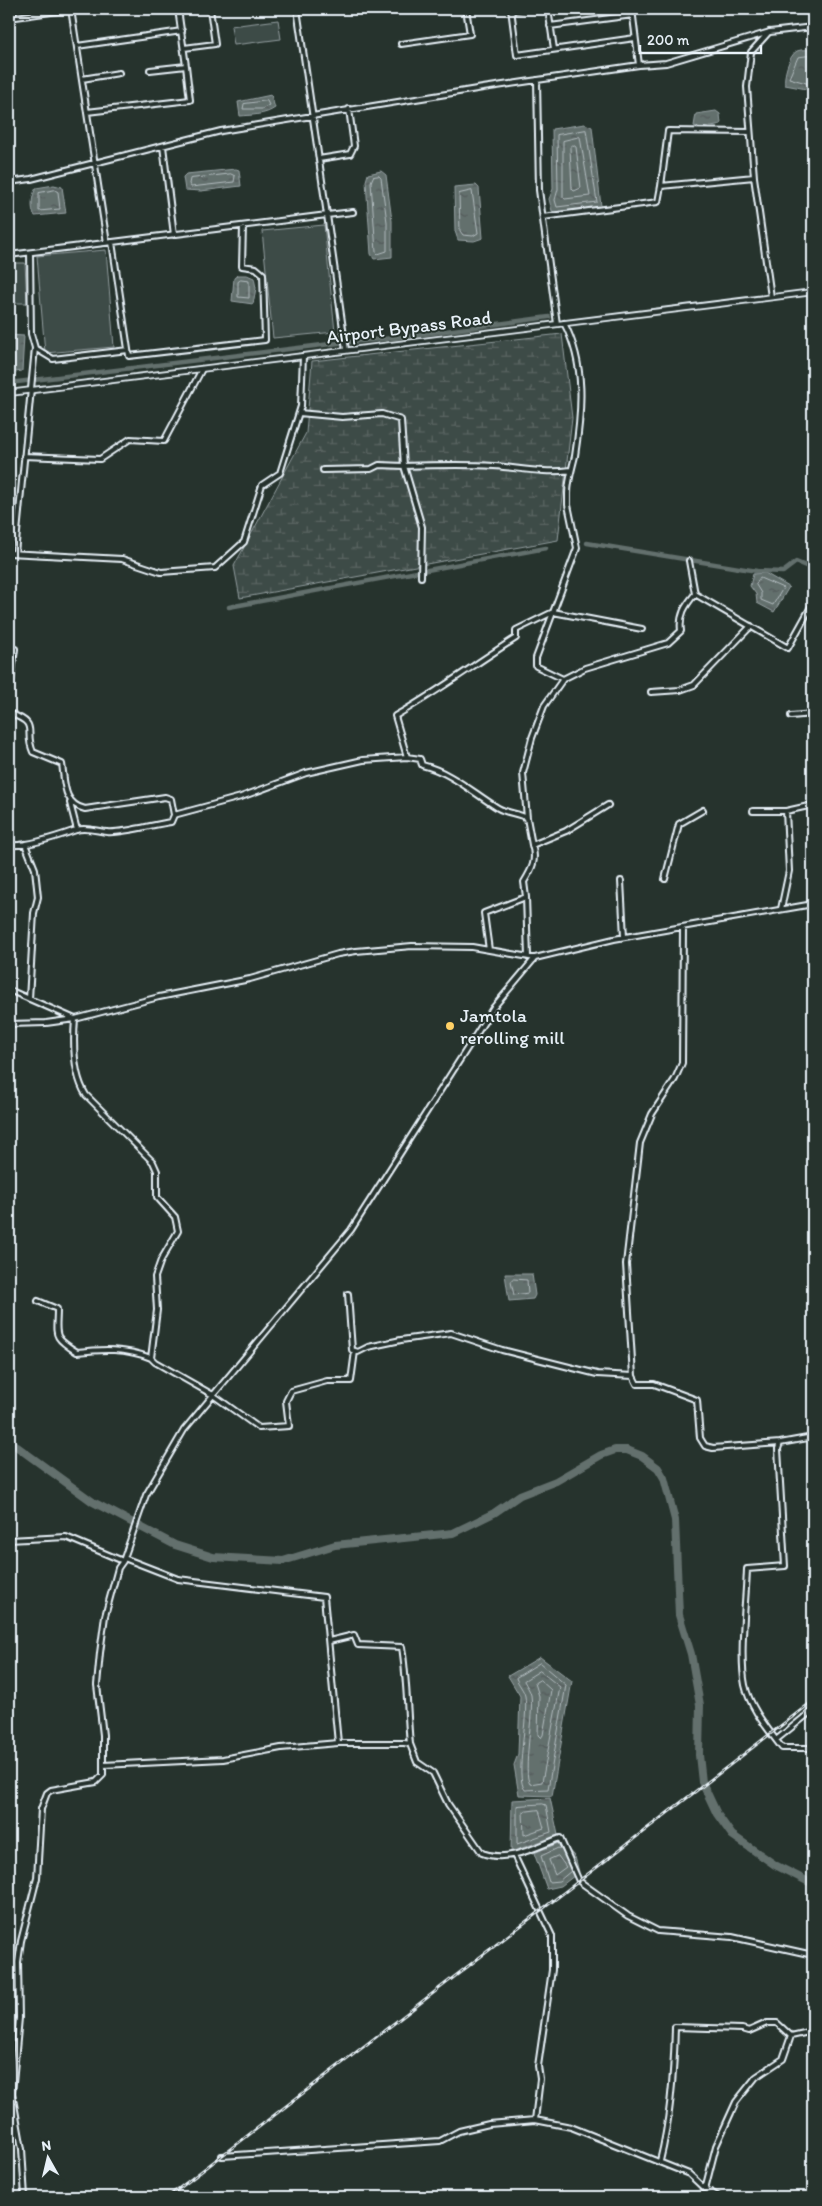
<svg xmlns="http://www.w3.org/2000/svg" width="822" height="2206" font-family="Itim,sans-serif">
  <defs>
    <pattern id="wetland-marsh" width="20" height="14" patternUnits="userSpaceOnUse" patternTransform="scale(1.25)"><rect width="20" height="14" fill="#3e4b47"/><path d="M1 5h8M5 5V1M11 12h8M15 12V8" fill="none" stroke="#5a6562"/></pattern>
    <pattern id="water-ripples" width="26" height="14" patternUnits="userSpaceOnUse" patternTransform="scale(1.25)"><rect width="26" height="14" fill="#636f6d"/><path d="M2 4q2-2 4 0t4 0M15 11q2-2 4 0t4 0" fill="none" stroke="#535a5a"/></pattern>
  </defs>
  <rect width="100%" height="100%" fill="#26332d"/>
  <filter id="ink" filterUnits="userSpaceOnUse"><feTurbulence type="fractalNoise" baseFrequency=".02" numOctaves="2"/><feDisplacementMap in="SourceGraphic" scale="10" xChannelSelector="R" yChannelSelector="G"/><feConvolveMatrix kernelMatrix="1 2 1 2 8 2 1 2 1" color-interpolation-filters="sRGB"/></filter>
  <g filter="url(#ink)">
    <path fill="#3e4b47" stroke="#939ea0" d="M278,20L281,39L234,45L231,26Z
      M324,225L335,332L273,338L262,231Z
      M106,250L114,347L45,353L37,256Z
      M9,263H25L27,303H9Z"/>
    <path fill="url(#wetland-marsh)" stroke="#939ea0" d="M562,334L572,418L558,540L240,598L234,566L306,433L312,361Z"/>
    <path fill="url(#water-ripples)" stroke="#98a3a5" d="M813,50V93L812,90L785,85C783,77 789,55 797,51C802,49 808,50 813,50Z
      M271,95L275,108C265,115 252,115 240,116L238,102Z
      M716,111L720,114L721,124L702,128L694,126L696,114Z
      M585,124L592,127L601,206L597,208L555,212L552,211L549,199L553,189L552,129Z
      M236,169L239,170L241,186L201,191L185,190L183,177L186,174Z
      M381,171L386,175L392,221V257L374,259L371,254L366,181L368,174Z
      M54,185L62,187L66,213L35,216C30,209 32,195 36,188Z
      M476,185L479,188L483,238L474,241L458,240L455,231L454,187Z
      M238,275H247L254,278L256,288L253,304L232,301L234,278Z
      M9,335L24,336L22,371L9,373Z
      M765,573L789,587L774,612L757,603L756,594L750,586L753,574Z
      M505,1274H532L535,1295L533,1299L509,1301Z
      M540,1657L572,1681L552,1796L519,1795L514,1765L518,1754L520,1696L508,1676Z
      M550,1798L558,1835L511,1852L512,1800Z
      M561,1842L575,1857L579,1872L561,1886L547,1889L534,1853Z"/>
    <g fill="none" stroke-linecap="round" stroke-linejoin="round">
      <path stroke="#b3bdc0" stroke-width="1" d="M813,55L798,57L789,78L813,85
        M267,101L269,105L262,109H243L244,104Z
        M586,130L597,202L557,207L555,200L558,189L557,135Z
        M580,137L590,196L565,199L563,197V141Z
        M573,145L576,147L581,188L574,191L572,189L570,148Z
        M231,174L235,176L234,182L191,187L189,184L190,179Z
        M379,176L381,178L387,222V251L378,254L376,252L371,182L373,177Z
        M55,190L58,192L60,209L39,211V193Z
        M472,191L478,233L473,236L463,235L460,231L459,194Z
        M241,280L249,281V298L238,297V282Z
        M760,578L783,588L773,605L761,600V593L756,585Z
        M514,1279L527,1280L528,1293L514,1295L511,1282Z
        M540,1663L566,1685L548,1789L525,1790C514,1777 529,1718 525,1696C524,1690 518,1684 516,1678Z
        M540,1671L560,1687L542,1782L530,1784C522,1774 534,1714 531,1695C530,1690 526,1685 524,1681Z
        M540,1680L551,1690L543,1735L541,1738L538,1735L539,1696L535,1683Z
        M543,1804L546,1805L551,1832L517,1844V1806Z
        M539,1810L544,1828L524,1835L523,1812Z
        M562,1850L558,1848L541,1856L549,1882L559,1881L571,1871
        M558,1856L566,1867L555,1875L549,1860Z"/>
      <path stroke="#636f6d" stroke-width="4.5" d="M350,342L394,338L549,317
        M9,383L339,343
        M587,543L757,571L783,572L796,562L813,569
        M229,607L546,548"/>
      <path stroke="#636f6d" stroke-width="8" d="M9,1441L93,1502L175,1545L213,1557L283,1561L335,1545L453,1533L494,1513L520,1495L556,1481L601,1455L615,1450H627L642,1456L658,1468L664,1478L675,1520L679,1615L691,1654L700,1705L699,1755L702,1782L717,1814L732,1835L775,1865L813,1884"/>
      <defs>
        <path id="minor" d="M71,9L107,243
          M297,9L327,215L353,212
          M511,9L517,55L635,38
          M548,9L554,49
          M632,9L639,65
          M511,10L521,9
          M9,18L72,9
          M550,26L633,15
          M401,44L470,34L466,9
          M77,46L182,31
          M184,48L215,44L210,9
          M150,70L186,66L178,9
          M82,79L119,73
          M537,80L539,190L557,324
          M87,112L190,100L186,66
          M163,146L174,235
          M319,159L350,154L354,146L349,109
          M754,177L747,87L751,52L769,32
          M9,182L31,179L221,131L483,88L639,65L666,63L770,32L813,27
          M661,186L668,131L750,132
          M543,217L658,202L661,186L754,177L771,297
          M112,242L129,356L265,340L263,274L256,268L242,266L243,226
          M30,253L31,334L35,348L53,359L128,350
          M9,255L327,215L346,350
          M564,323C586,365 582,410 575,456C572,469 568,480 568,494V505L577,548L536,658V666L563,679L585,668L668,643L681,631C679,615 685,606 695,594L689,561
          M299,413L342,417L382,414L401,420L404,466C434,465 464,464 494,466C520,468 545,474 571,470
          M24,456L100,459L130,439L164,441L202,369
          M323,470L371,469L379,465L404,466L422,527L421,577
          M9,553L122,559L161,572L215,568L244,542L262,485L280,473L301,406L303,356
          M15,553L35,348
          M695,594L788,648L813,603
          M9,648L15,649L9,697
          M651,692L680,690L694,685L751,626
          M9,713C41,725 23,729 33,752L62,764C65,783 63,804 85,809L165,797L171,799L174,815L241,797L306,773L363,760L407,757L395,716C437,692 475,664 516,638V630L553,612L642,629
          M791,716L813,714
          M407,757L420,759L422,765C451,772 472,792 498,808C506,813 518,813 527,818L532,845
          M70,803L77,830
          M753,811H786L813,805
          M527,818L523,773L532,738L544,706L563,679
          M25,844L35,869L38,897L34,913L29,999
          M9,845C26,847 59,836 76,830C86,827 97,831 107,832C121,834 155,824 171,822L174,815
          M665,879L679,824L703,810
          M621,881L624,937
          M526,897L528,957
          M781,909L789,871L786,811
          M683,927L682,1063L675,1079L652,1114L640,1143L626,1264L633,1376L637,1384H654L697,1400L700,1438L705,1446L713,1448L780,1443
          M489,950L484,913L526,897L524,882C532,869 537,860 532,845L566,831L608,805
          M9,990L75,1019L159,997L250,979L338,954L356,951L412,946L472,947L535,958
          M9,1024L46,1023L75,1019C73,1043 73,1074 86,1095L153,1162L157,1171V1197L175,1217L178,1231L161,1260L155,1277L157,1310L151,1358L155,1362L213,1395L259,1428L289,1426L286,1401L291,1391L327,1381H351L355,1351
          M348,1294L352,1350L358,1352L368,1347L401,1340L451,1333L502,1350L597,1374L633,1376
          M38,1301L57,1309C57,1335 51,1336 77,1352C103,1349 125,1348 151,1358
          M813,1437L780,1443L778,1449L785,1566L747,1569C746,1601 739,1655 745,1685C750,1708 768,1729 782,1748H813
          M9,1540L66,1537L123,1561
          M124,1558L178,1579L324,1597L338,1743
          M329,1641L354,1635L358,1645L402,1647C407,1679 407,1712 410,1744
          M776,1740L813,1710
          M103,1765L223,1759L281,1748L338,1743H404L410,1744L417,1762L433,1773L448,1804L482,1853C508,1863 536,1847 560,1838L579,1881L628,1916L658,1931L732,1937L813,1955
          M514,1855L552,1936V1970L538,2066L540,2079L535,2120
          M222,2156L440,2141L459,2131L489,2124L535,2120L571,2127L689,2174L705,2189L719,2197
          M660,2161C671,2117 674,2073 675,2027L742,2029L749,2031L767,2023H777L791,2036L813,2031
          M705,2189L716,2146L736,2102L756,2077L783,2059L791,2036
          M25,2197L22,2149L12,2093L19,2018L18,1962L21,1941L37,1878L41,1809L47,1793L51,1790L96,1782L103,1775V1735L97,1685L100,1653L105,1616L118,1568L123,1561L146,1495L184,1430L351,1230L493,1008L535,958L614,939L813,904"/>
        <path id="tertiary" d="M9,393L813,292"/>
      </defs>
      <use href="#minor" stroke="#e8f1f8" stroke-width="8"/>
      <use href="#tertiary" stroke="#e8f1f8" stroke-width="8"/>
      <use href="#minor" stroke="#26332d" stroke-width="4"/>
      <use href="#tertiary" stroke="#26332d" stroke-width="4.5"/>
      <defs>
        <path id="rail" d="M168,2197L813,1701"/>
      </defs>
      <use href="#rail" stroke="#e8f1f8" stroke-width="3"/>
      <use href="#rail" stroke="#26332d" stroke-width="1" stroke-dasharray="4" stroke-linecap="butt"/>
    </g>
  </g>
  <circle fill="#ffd166" stroke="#26332d" stroke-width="2" cx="450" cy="1026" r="5"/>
  <g text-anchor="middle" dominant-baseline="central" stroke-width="4" stroke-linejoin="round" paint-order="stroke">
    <g font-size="19" fill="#e8f1f8" stroke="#26332d">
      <text transform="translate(409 327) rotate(-7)">Airport Bypass Road</text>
    </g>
    <g font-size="19" fill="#e8f1f8" stroke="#26332d" text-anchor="start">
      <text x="460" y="1015">Jamtola<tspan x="460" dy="22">rerolling mill</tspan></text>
    </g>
  </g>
  <rect width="822" height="2206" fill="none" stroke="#26332d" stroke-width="30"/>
  <rect x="15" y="15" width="792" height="2176" fill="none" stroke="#e8f1f8" stroke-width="2" filter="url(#ink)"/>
  <g transform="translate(48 2158) rotate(352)" stroke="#26332d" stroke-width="4" paint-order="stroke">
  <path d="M0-4L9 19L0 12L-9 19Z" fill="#e8f1f8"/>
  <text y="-8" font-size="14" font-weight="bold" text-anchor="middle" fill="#e8f1f8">N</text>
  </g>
  <path d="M640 45v8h121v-8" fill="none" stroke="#e8f1f8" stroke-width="2.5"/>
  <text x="647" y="45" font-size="15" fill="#e8f1f8" stroke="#26332d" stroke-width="4" paint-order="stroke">200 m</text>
</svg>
